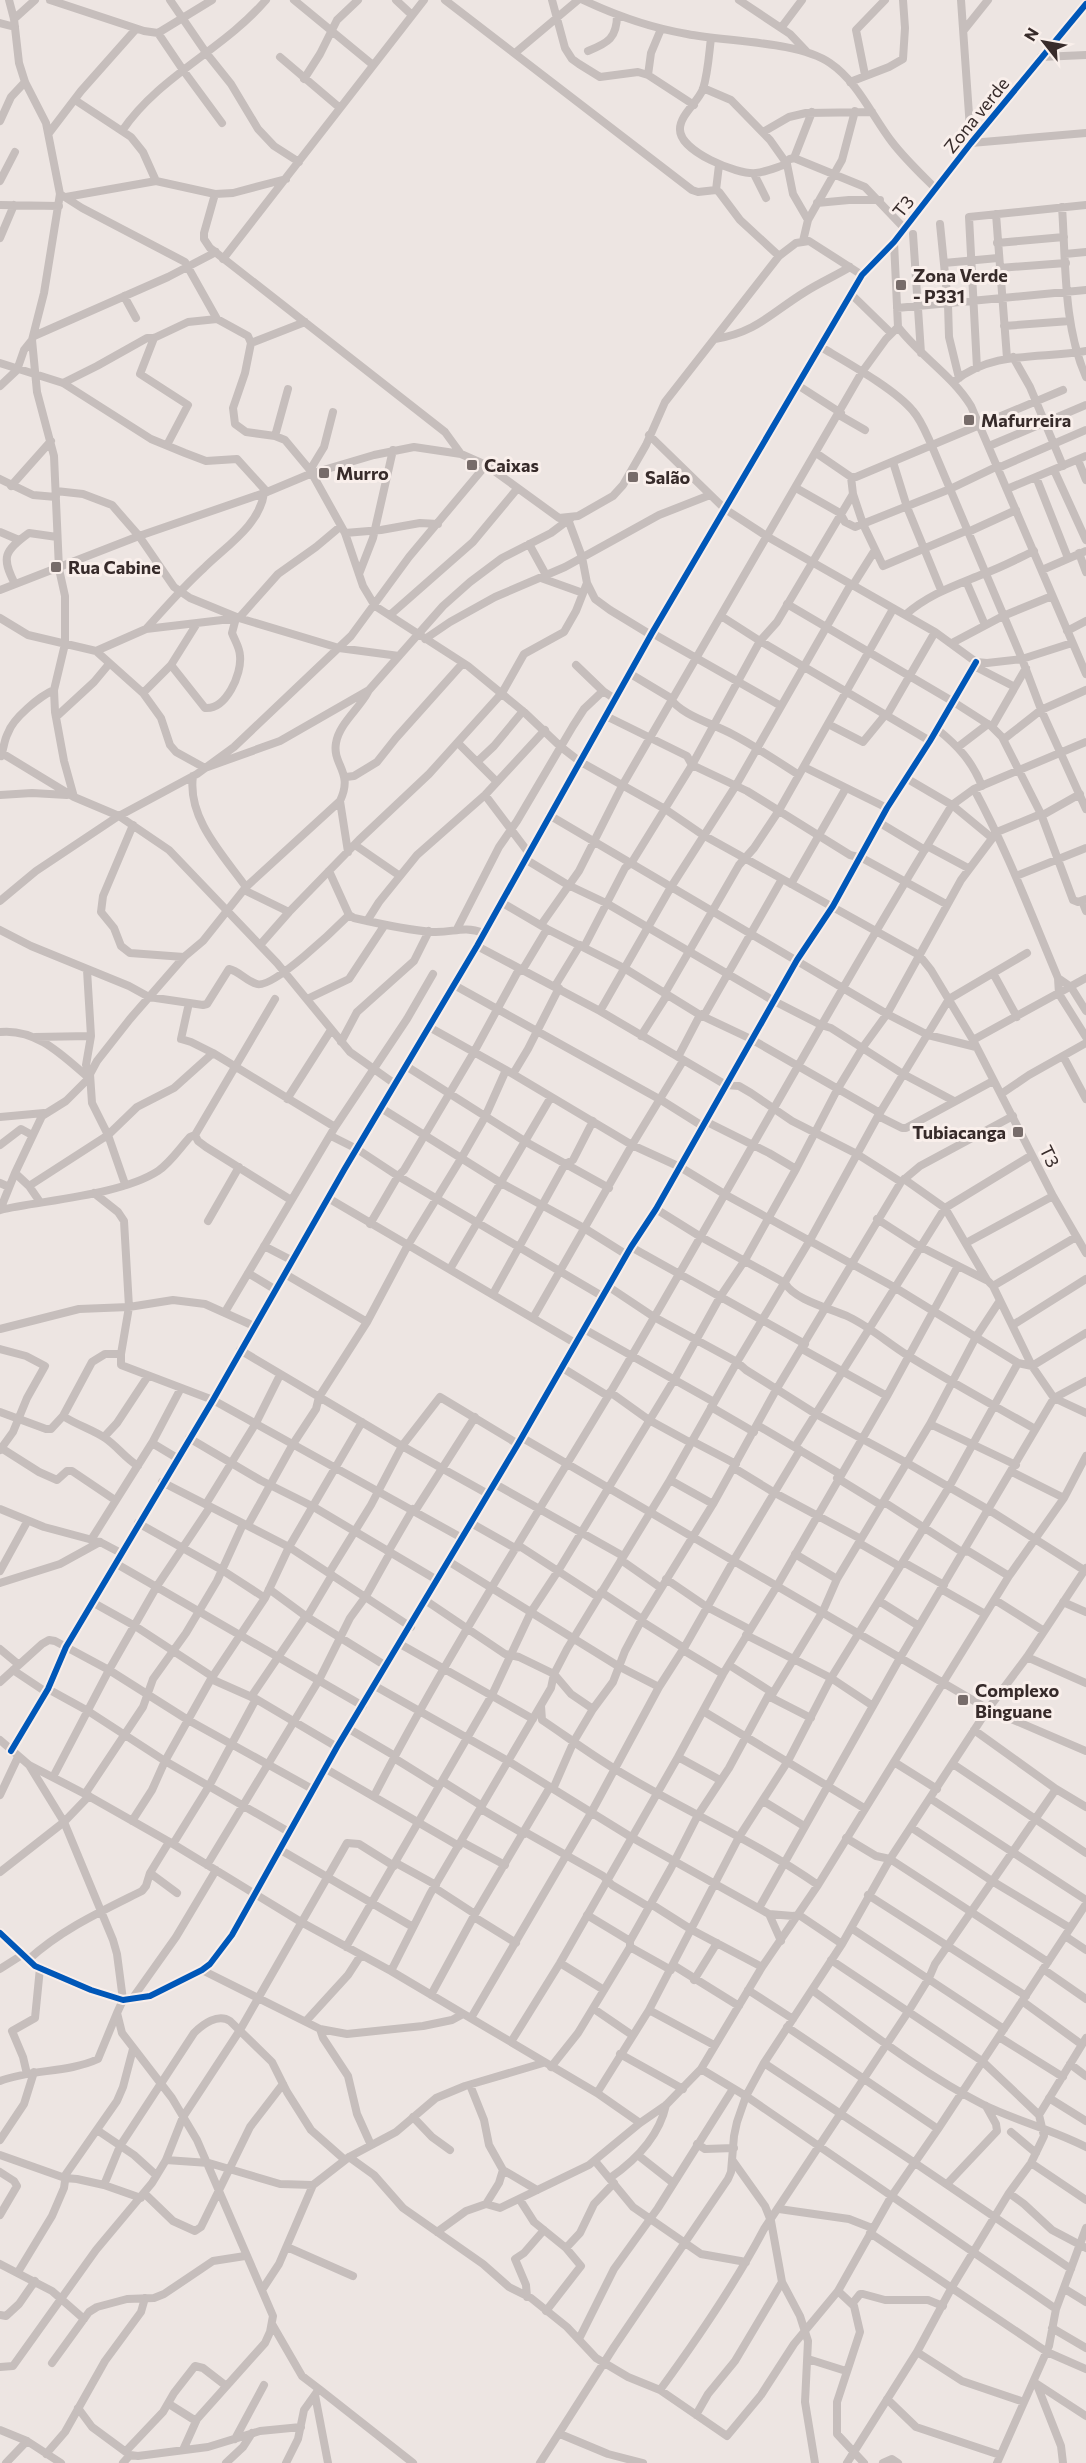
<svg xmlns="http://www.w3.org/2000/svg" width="1086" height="2463" font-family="Commissioner,sans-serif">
  <rect width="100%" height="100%" fill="#ede5e2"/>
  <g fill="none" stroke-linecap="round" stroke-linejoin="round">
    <path stroke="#c6bebc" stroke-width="8" d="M9,0L14,19L19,63L25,82L46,123L60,194L44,293L32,340L37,392L54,456L59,569L65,596V644L54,690L55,712L64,761L74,797
      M50,0L144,31L158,33L212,0
      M170,0L207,54L231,84L258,129L274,146L299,162
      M294,0L373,65
      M396,0L412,15
      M445,0L692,190L698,192L716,190L719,192L740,220L779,256
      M552,0L565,48L572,59L579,64L600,77L638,72L648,75L694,105
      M583,0C617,16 651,28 687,34C727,42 798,41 830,63C858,82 872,116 892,142C905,159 921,174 936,189
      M739,0L790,34L807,52
      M961,0L971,143L1086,133
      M14,19L35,0
      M0,23L15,27
      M781,28L802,0
      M964,30L988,0
      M158,33L183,70L222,123
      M711,38C709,54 708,73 703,89C698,102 680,115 680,129C679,151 737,175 756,173C766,172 777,167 787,164
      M588,51C608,43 617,38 617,15
      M515,53L578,0
      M280,57L340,108
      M1041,57L1086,55
      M648,75L651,53L661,29
      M865,75L856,30L885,0
      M304,79L320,54L337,20L358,0
      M850,82L889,67L903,59L905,28L903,0
      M703,88L731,100L770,140L787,164L793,194L808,220L803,241
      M75,100L131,137L143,152L156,181
      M0,121L11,97L25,82
      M122,131C159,76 223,50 266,0
      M763,132L789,117L806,113L872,112
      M49,133L81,91L136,29
      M794,158L865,187L904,228
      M790,159L794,158L812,112
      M754,174L766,198
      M0,181L15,152
      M716,190L719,165
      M60,194L82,208L185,262L217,319L248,336L251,343L245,373L233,408L235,424L246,432L275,436L285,440L310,470L345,533L363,586L375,606L468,666L524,712L561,747L579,761L665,809L703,835L919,955L931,970L973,1040L1053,1196L1086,1253
      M215,194L204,233V239L210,248L445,432L461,454
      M66,197L156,181L215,194L233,193L286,179
      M817,203L849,200H880
      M0,205L59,206
      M1062,207C1066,263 1063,325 1086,377
      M996,214L1007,358
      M808,220L842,160L855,111
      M940,224L948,304L949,337L959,378
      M913,234L921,353
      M0,238L14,205
      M894,242L898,327C920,356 952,375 971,406L1086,674
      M997,243L1064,237
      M1065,254L1086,252
      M223,259L424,0
      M944,263L998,258
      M999,268L1066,263
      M916,281L946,278
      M851,294L891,333
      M124,296L136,318
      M897,308L1086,290
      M1004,326L1070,321
      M34,336L168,277L216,252
      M154,338L140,374L188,405L167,445
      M715,339C757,332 771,313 805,292C819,283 835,276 850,267
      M251,343L305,322
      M821,347C846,362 895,389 913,411C921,420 926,433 931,444L1022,659L1042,712L1086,809
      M1013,357L1030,387L1063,466
      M0,363L63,383L151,439L185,453L206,461L237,459L267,492
      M977,368L969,217L1086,205
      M955,381C993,350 1042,359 1086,351
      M63,383L97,366L147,338H154L188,322L217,319
      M0,386L17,370L24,350L32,340
      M799,386L841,413
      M839,415L865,430
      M649,435L725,509L768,537L935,632L976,662L987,663L1022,659L1072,643
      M275,436L288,389
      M989,446L1086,405
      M816,453L851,477H856L1063,390
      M1078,460L1086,480
      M893,462L907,507L941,590
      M998,468L1086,430
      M310,470L324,447L333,412
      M1054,470L1086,540
      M1036,477L1068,558
      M0,479L33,495L56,497
      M11,486L51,441
      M796,488L840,513L845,522L855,527L950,489L998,466
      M1007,489L1086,456
      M56,491L83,494L112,505L139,536L174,587L190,598L239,618L339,648L399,656
      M853,494L863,524L883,566L968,530
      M569,522L582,557L587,583L595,599L610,610L651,635
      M0,532L19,540
      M968,532L1016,510
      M345,533L381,530L420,523L438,524
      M529,544L546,575
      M1079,553L1086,572
      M1042,570L1086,551
      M359,574L373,538L393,450
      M541,578L583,593
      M966,581L985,625
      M15,584C1,557 4,551 29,533L57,537
      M853,585L875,550
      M0,590L139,536L267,492L310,474L374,455L414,447L461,454L486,465L559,518L578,516L613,496L623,485L646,445L665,402L779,256L796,243L809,241L862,275
      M787,604L952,701L991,726L1002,737L1041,814L1073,900L1078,902L1086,899
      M390,615L473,542L517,489
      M905,615C929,594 954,586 983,574C1000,568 1017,559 1034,551
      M721,616L760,641L930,741
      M0,618L28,635L96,651L146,629L239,618L278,574L316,547L341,526
      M146,629C165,608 183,587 204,568C225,547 260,525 264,493
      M1067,631L1086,621
      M652,633L781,706
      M425,639L450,622L495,597L565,567L659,515L710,495
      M952,643L1003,616L1052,596
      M96,651L143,693L161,718L170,745L176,752L205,768L280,741L369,690L443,606L470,582L502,558L551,533L571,518
      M171,665L205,708C226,710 242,674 240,656C240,648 235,641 232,633L236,618
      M576,665L603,691
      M974,666L1015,687
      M629,673L669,697C682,716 712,723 732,734C755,746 777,761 799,775
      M143,693L171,665L196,625
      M887,715L935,632
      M606,716L687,756L692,765L747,791L850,855L862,858L946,904
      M56,717L94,682L109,664
      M828,724L863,742L886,714
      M992,727L1026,668
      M937,729C958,746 972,761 982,786
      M1004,739L1041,710L1086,690
      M458,743L497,782
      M958,747L988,724
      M0,752L74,797L119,816L169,850L277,963L350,1052L395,1084
      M1,756C4,748 4,740 8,733C13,718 40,696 54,690
      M477,762L494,746L523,711
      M804,767L887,808
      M193,776C187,818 223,855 246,887
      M346,777L354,776L377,762L396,738L463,663
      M906,778L952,805L992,838
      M974,789C1007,850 1031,914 1058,978L1059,994L1086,1037
      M0,795L32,793L67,795
      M485,795L528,852
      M340,801L348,852
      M549,815L887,1014L928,1035L976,1047
      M1041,816L1080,794
      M880,823L925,850
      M133,825L103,896L101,912L114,928L121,946L130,953L184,957
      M355,845L400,876
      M927,846L968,868
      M525,859L568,885L606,903L774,1001L821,1025L831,1028L903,1074L954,1101
      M329,871L349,915L354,918C380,924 406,930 433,932C454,933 462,925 484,933
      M1016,876L1086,848
      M791,884L846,788
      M244,890L289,912
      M0,901L36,871L117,817L197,774L234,747L351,636L409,557L486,465
      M1082,901L1086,911
      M501,902L547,929L624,968L700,1015L751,1039L880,1113
      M367,921L379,902L417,855L485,795L545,730
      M541,925L579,871L622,786L862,372L886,339L898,327
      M457,929L499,847L517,821L573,726L584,709L603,691L615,699
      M0,930L31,946L129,986L149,997L203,1005L207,1004L229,969C239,971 246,981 257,984C273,989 336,928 349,915
      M260,945L289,912L359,840L429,774L502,693L524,654L564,632L576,611L587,583
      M477,946L600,1011L726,1085L739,1086L751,1093L792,1121L857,1154L901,1182
      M584,947L625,868L632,862L692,765L760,641L777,622L853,494L851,477
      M87,970L91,1036L86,1065L90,1074
      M993,973L1017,1017
      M1058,978L1071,987L1086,1011
      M454,985L661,1100L704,1127
      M555,986L580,945
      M665,993L739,865L754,848L778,812L893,609
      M275,999L195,1135L198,1141L206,1147L291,1200
      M307,999L349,979L384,926
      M189,1003L181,1039L191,1042L213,1053L335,1127
      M600,1011L671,887L735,787L851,584
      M429,1027L506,1070L632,1145L680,1167L726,1195L894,1287L1018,1363L1032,1366L1086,1333
      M0,1032C37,1028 64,1057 90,1079
      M641,1036L667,995
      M35,1037L91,1036
      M973,1040L1086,978
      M341,1042L357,1012L414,961L429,931
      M1063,1056L1086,1099
      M678,1057L700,1015L706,1012L782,879
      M406,1066L526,1142L609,1188
      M513,1074L528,1049L559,988
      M1001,1094L1029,1075L1086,1043
      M287,1099L331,1030
      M381,1108L501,1183L584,1228L627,1255
      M878,1116L902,1128H906L993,1081
      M0,1117L44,1113
      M707,1122L769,1153L796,1169
      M331,1136L357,1149L398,1176L602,1296
      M0,1145L21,1129L32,1135
      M904,1179L945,1208L987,1280L993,1286L1032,1366L1054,1398L1086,1413
      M0,1183L9,1187
      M125,1184L108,1135L92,1103L90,1074L97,1061L130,1019L184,957L203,941L246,887L340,801C354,772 332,765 336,743C339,724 359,709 368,692
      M29,1186L108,1135L137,1107L174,1088L213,1053
      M94,1193L118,1212L124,1221L129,1307L121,1354V1365L213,1400L462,1538
      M328,1198L575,1343
      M40,1202L29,1186L15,1173L42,1116L66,1101L85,1082L90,1081
      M656,1209L701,1237L785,1283C794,1300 832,1309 849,1317C870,1327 888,1343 907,1355C949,1381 993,1405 1035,1429
      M0,1210C45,1200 121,1195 158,1171C170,1163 180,1148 190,1137L195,1135
      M0,1210L15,1173
      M877,1219L919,1246L986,1280
      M208,1221L239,1167
      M370,1224L398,1176L404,1170L474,1052L517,973L523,969L547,929
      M966,1243L1053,1196
      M264,1246L293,1261
      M631,1247L805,1344
      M450,1269L551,1097
      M248,1273L276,1290
      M285,1274L367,1322
      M993,1286L1076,1237
      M609,1287L654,1317L737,1362L746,1370L816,1414L907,1463L989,1510L1084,1570
      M493,1294L565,1164L573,1160L593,1121
      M225,1312L335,1127L407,1019L433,974
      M533,1318L632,1145L683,1061
      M1013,1325L1086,1279
      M0,1329L79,1309L129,1307L173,1300L205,1304L254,1326
      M584,1329L714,1402
      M0,1349L26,1356L45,1366L27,1398L13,1432L0,1450
      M802,1349L887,1396
      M240,1350L402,1446L488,1494
      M121,1354H105L92,1362L63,1416C77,1425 93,1430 105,1438C117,1446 125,1458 138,1466
      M561,1367L608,1396
      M610,1392L649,1420L691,1443
      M711,1407L754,1432
      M0,1412L46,1429H51L63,1416
      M930,1424L1016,1465
      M757,1425L840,1474
      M104,1437L117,1423L148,1376
      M521,1437L988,1709L1086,1751
      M189,1438L260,1480L312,1506L437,1580
      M692,1441L736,1464
      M152,1443L177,1458
      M795,1447L945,1208L1032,1155
      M1,1448L39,1472L57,1480L67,1471H72L115,1500
      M734,1468L775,1493L861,1539
      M1012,1472L1064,1498
      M837,1478L881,1505
      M670,1480L713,1504
      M162,1482L289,1547L411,1627
      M495,1484L623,1556
      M884,1502L962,1552L968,1551L1009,1576
      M206,1504L256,1423L280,1375
      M0,1509L44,1527L100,1542L121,1553
      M415,1511L475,1417
      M138,1523L222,1570L265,1598
      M471,1523L515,1548L521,1547L598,1597
      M248,1525L293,1444L316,1409L319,1397L367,1322L408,1245L462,1157L485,1117L506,1070
      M91,1540L152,1443L181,1388
      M859,1543L899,1566
      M388,1552L413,1509
      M795,1554L837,1579
      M621,1560L661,1588
      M448,1561L618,1666L659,1687
      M903,1562L944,1585
      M115,1563L363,1706
      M0,1571L27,1522
      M329,1573L371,1505L402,1446L440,1397L518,1444
      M666,1579L707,1607L749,1629
      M0,1583L60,1564L100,1542
      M269,1589L307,1617L386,1666
      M941,1589L985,1614
      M601,1592L642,1619
      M425,1600L505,1654L519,1657L554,1674L571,1694L593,1709
      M995,1600L1044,1631
      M879,1601L919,1626
      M92,1602L135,1626L213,1677
      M1063,1602L1086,1612
      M307,1617L332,1575
      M641,1621L684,1648
      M746,1635L831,1678L873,1706
      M400,1644L533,1719
      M0,1649L18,1664
      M683,1650L723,1674
      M1027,1657L1086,1683
      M729,1665L773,1693
      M13,1670L46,1692
      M211,1679L256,1699L337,1747
      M0,1682L42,1644L49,1640L55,1641L109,1670L188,1720L314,1790
      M375,1686L508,1761L631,1837L769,1914L793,1916L799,1915L842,1944
      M48,1689L88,1711L165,1761L289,1832
      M768,1696L811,1718
      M251,1697L306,1616
      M541,1706L542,1720C566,1736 590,1754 615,1769C682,1810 754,1840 818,1885
      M703,1711L864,1808
      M349,1729L395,1756
      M974,1730L1056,1789L1086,1807
      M0,1740L29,1765L85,1794L173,1844L301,1922L391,1971L597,2093L640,2123
      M11,1751L48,1689L66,1647L213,1400L344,1170L477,946L652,633L862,275L894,242L971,143L1086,4
      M678,1757L720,1780
      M394,1758L439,1786
      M894,1762L937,1789
      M953,1764L1086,1853
      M29,1765L64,1822L113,1940L117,1954L123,2000L117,2013L122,2033L172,2098L197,2140L273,2316L270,2332L265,2343L197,2419L183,2450
      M326,1769L459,1846
      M53,1777L109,1670L157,1586L210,1507
      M442,1781L482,1806
      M553,1789L574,1741L593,1709L613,1682L625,1651L641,1621L713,1504L776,1390L901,1182L920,1166L1013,1116
      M85,1794L143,1707L153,1679L186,1633L217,1581L243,1524
      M0,1795L18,1757
      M374,1796C446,1656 532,1523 613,1388C727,1194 834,997 952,805L974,789L1086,742
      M931,1799L1086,1900
      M763,1801L804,1826
      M481,1809L524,1834
      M132,1821L152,1790L165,1761L211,1679L265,1598L289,1547L362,1422
      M912,1828L992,1881L1070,1928
      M525,1832L603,1876L612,1885L649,1907
      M846,1838L876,1856L890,1859L1048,1962
      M169,1842L150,1873L177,1893
      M462,1842L505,1865
      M173,1844L209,1786L256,1699
      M279,1849L413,1927
      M396,1863L436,1885
      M207,1865L319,1680L350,1618L366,1596L390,1553
      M0,1872L64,1822L89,1796
      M435,1888L475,1914
      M868,1895L1026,1996
      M651,1904L692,1930L762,1967
      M759,1908L900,1658L1054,1398L1086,1381
      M769,1914L781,1941
      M587,1915L630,1941
      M474,1917L516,1943
      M851,1928L1004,2029
      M0,1933L35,1966L91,1990L123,2000L150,1996L202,1970L210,1964L232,1935L337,1747L518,1444L631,1247L656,1209L797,960L833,906L887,808L930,741L976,662
      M1065,1936L1086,1950
      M346,1947L492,1695L531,1612L558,1571L674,1380L720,1297L745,1260L796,1169L837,1090L863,1047L887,1014L961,880L997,832L1041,814
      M630,1947L671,1970
      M28,1960C62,1929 102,1911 142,1891L146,1886L150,1873
      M831,1960L982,2061L1039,2115
      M560,1963L604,1990
      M673,1965L739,2006
      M0,1969L22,1955
      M1043,1969L1086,1999
      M202,1970L320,2029L347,2034L423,2026L452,2020L463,2014
      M391,1971L430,1894L551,1688L554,1674L567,1649L670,1480L737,1362L810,1240L878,1116L949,999L1027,953
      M694,1980L717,1943
      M748,1990L793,2019
      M812,1990C867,2030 923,2074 984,2105C1017,2121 1053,2130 1086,2147
      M431,1995L475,1914L550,1787
      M132,1999L176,1937L216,1870
      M1022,2001L1081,2044
      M594,2009L632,2035
      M649,2010L714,2045
      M471,2018L591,1813L659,1687L684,1648L734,1560L800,1450
      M306,2021L348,1975L361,1955
      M787,2027L938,2129
      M320,2029L323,2038L348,2076L357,2114L371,2145
      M999,2037L1063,2077
      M511,2042L560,1963L678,1757L723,1674L777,1586L887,1396L958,1266
      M620,2054L683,2089
      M764,2063L915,2163L1071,2269
      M1070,2064L1086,2076
      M551,2067L578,2033L630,1947V1941L671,1868L698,1815L729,1768L768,1696L773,1693L823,1611L837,1579L930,1424L976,1337L999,1302
      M701,2069L746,2096L1056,2309
      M27,2074L23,2057L12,2031L35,2018L40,1968
      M0,2081C31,2069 68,2073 98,2059L117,2013
      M470,2085L484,2120L489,2145L503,2170L537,2190
      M597,2093L649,2010L739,1837L788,1761L831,1678L949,1487L1018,1363
      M1049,2098L1086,2121
      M413,2117L432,2137L450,2150
      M97,2130L134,2155L156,2175
      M1011,2132L1036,2153
      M0,2140L24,2104L34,2072
      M697,2144L705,2149L734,2148
      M0,2155L65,2178L77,2179L104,2185L141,2198
      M639,2156L672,2182
      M349,2157L374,2175L403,2208L483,2264L509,2287L531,2298L567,2327L596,2358L628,2377L660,2390L727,2436L761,2395L794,2344L838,2291L891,2197L938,2129L1086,1904
      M166,2160L209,2163L280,2184L313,2185L349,2157L396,2132L436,2098L465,2086L543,2063
      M595,2161L633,2207L701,2254L746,2262
      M733,2161L765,2206L771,2221L782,2282L800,2316L808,2341L805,2402L815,2463
      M1031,2163L1086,2200
      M0,2172L14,2181L17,2186L0,2215
      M610,2178C636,2160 659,2137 666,2105
      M947,2184L997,2131L996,2124L986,2106
      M104,2185L120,2146L194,2033C203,2024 218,2013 230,2021L272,2062L287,2092L311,2130L345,2160
      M1009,2193L1024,2204L1052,2230L1086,2248
      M145,2194L173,2221L195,2231L201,2227L250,2127L283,2084
      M520,2200L534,2222L566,2248L581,2266L546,2311
      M486,2204L499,2183L503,2170
      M779,2209L849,2219L872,2228
      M437,2232L466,2211L486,2204L500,2208L589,2165L640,2123L666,2105L701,2069L762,1967L818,1885L1009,1576L1064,1498L1086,1456
      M870,2233L1047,2352L1086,2369
      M287,2247L353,2276
      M566,2248L580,2233L594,2204L614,2183
      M0,2264L52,2291L84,2319
      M18,2272L52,2216L64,2188L66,2174L117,2101L123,2087L133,2049
      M1065,2289L1086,2302
      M262,2290L279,2264L313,2185
      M838,2291L854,2306L860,2332L837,2402V2434L864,2463
      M527,2297L526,2285L515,2259L524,2253L544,2230
      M852,2304L860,2294H863L885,2300H928L943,2306
      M0,2315L6,2316L19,2304L35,2281
      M272,2324L302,2376L319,2389
      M1052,2328L1086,2348
      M579,2339L614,2269L658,2208L733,2089
      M917,2352L962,2381L1024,2402
      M808,2359L846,2371
      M52,2363L89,2312L97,2307L127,2299L154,2298L164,2294L213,2261L245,2256
      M0,2367L13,2366L96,2250L152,2183L166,2160L183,2117L240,2030L347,1843L359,1844L394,1866
      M1037,2384L1086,2416
      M1037,2385L1061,2446L1063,2463
      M660,2390C698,2338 734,2286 764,2229L908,2012L929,1978L935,1964L1056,1789
      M315,2395L328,2463
      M887,2399L916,2427L1000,2455
      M169,2404L196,2421
      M78,2408L92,2427L130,2455L138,2456L208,2447L260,2431L301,2427
      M696,2415L708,2394L735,2361L782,2282
      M0,2430L27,2441L61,2463
      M560,2434L608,2454L643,2463
      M235,2439L264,2385
      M126,2451L163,2412L174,2393L195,2366L203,2368L225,2385
      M46,2454L65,2432L105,2361L141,2312L145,2298
      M6,2463L27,2441
      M123,2463L130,2455
      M226,2463L243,2447L252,2433
      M286,2463L298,2439L304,2410L319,2389L413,2463
      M540,2463L614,2347L728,2179L731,2172L734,2136L737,2122L746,2096L764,2063L842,1944L890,1859L988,1709L1027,1657L1086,1568
      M847,2463L917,2352L952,2287L1009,2193L1031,2163L1044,2136L1039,2115L1086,2038
      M883,2463L892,2459L898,2463
      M997,2463L1049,2346L1056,2309L1086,2228"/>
    <defs>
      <path id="cycleway" d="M11,1751L48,1689L66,1647L213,1400L344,1170L477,946L652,633L862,275L894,242L971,143L1086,4
        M0,1933L35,1966L91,1990L123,2000L150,1996L202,1970L210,1964L232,1935L337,1747L518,1444L631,1247L656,1209L797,960L833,906L887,808L930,741L976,662"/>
    </defs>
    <use href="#cycleway" stroke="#f9efeb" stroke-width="10"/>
    <use href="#cycleway" stroke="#0057b8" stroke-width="6"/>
  </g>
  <g fill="#776c6a" stroke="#f9efeb" stroke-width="2">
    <rect x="895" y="279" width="12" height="12" rx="3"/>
    <rect x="963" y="414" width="12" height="12" rx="3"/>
    <rect x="466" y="459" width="12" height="12" rx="3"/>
    <rect x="318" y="467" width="12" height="12" rx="3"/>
    <rect x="627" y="471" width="12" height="12" rx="3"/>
    <rect x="50" y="561" width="12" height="12" rx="3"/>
    <rect x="1012" y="1126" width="12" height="12" rx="3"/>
    <rect x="957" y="1694" width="12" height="12" rx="3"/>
  </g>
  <g text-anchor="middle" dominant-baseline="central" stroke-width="6" stroke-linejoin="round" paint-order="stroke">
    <g font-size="18" fill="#372b2a" stroke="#f9efeb">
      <text transform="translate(976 115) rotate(-51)">Zona verde</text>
      <text transform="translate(903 206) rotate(-51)">T3</text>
      <text transform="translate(1050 1156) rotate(64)">T3</text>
    </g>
    <g font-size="18" font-weight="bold" fill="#372b2a" stroke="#f9efeb" text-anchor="start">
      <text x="913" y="275">Zona Verde<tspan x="913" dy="21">- P331</tspan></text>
      <text x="981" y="420">Mafurreira</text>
      <text x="484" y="465">Caixas</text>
      <text x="336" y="473">Murro</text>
      <text x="645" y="477">Salão</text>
      <text x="68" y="567">Rua Cabine</text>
      <text x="1006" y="1132" text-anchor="end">Tubiacanga</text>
      <text x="975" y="1690">Complexo<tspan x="975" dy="21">Binguane</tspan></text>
    </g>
  </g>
  <g transform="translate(1044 42) rotate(301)" stroke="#f9efeb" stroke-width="4.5" paint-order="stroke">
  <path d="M0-4.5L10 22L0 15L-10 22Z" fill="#372b2a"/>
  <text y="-9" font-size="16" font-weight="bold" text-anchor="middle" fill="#372b2a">N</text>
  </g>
</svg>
